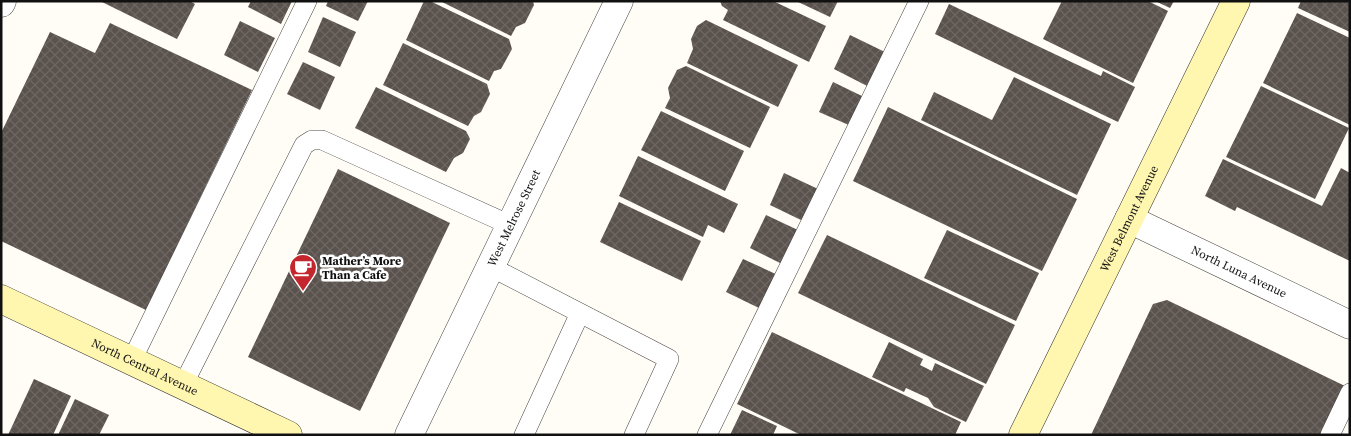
<svg xmlns="http://www.w3.org/2000/svg" width="1351" height="436" font-family="'Source Serif 4',serif">
  <defs>
    <pattern id="building-cross-hatch" width="8" height="8" patternUnits="userSpaceOnUse" patternTransform="scale(1.25)"><rect width="8" height="8" fill="#5a524d"/><path d="M0 0l8 8M0 8l8-8" fill="none" stroke="#6d6662"/></pattern>
  </defs>
  <rect width="100%" height="100%" fill="#fffdf5"/>
  <path fill="url(#building-cross-hatch)" d="M100,1H190L195,4L177,39Z
    M251,1H292L281,24L248,7Z
    M328,1H368L358,21L326,6Z
    M424,1H430L509,39L512,49L501,69L494,71L489,81L406,40Z
    M440,1H533L534,5L525,23L516,27L511,36Z
    M720,1H773L826,26L809,62L723,20L728,10L722,6Z
    M796,1H838L830,17Z
    M1062,1H1148L1168,11L1133,83L1043,39Z
    M1155,1H1174L1170,8Z
    M1301,1H1350V32L1298,8Z
    M949,4L1101,76L1103,71L1135,87L1118,122L935,34Z
    M1297,13L1350,38V125L1263,83Z
    M323,17L356,32L340,67L308,52Z
    M706,20L798,65L778,107L687,63L693,49L691,39L697,26Z
    M240,21L275,38L258,72L224,55Z
    M110,23L252,90L146,310L1,241V133L50,32L95,53Z
    M850,35L887,53L871,88L834,69Z
    M403,43L487,84L490,94L481,112L474,116L468,126L383,85Z
    M303,62L335,77L320,110L287,94Z
    M686,66L770,107L750,148L665,108L670,98L668,88L677,70Z
    M1014,77L1111,124L1077,195L921,120L934,92L992,120Z
    M833,82L864,97L851,126L819,112Z
    M1261,86L1349,128L1315,199L1226,157Z
    M376,87L466,131L470,139L463,153L454,158L446,172L355,128Z
    M888,107L1077,199L1042,271L853,181Z
    M661,111L744,151L725,191L641,150Z
    M638,156L738,204L724,233L708,225L703,237L619,196Z
    M1223,159L1322,206L1341,168L1350,173V261L1237,207L1235,211L1205,196Z
    M338,169L450,223L360,411L248,357Z
    M784,173L818,189L803,221L770,205Z
    M619,202L701,241L682,281L600,242Z
    M766,215L800,231L784,265L750,248Z
    M947,230L1039,273L1016,321L924,278Z
    M827,235L1015,325L986,384L798,293Z
    M743,259L778,275L761,309L726,292Z
    M1167,300L1345,386L1322,435H1091L1153,304Z
    M772,332L961,422L955,435H801L737,404Z
    M889,342L923,359L920,365L932,371L935,363L984,386L966,422L934,407L928,398L906,388L904,392L872,377Z
    M34,379L71,396L53,435H8Z
    M75,399L109,415L99,435H58Z
    M742,410L777,426L773,435H730Z"/>
  <g fill="none" stroke-linecap="round" stroke-linejoin="round">
    <defs>
      <path id="lane" d="M491,267L669,359L634,435
        M132,360L307,1
        M183,385L304,145L312,140H322L510,225
        M524,435L580,313
        M707,435L919,1
        M1330,435L1350,393"/>
      <g id="street">
        <path d="M1,3L2,1"/>
        <path id="s1" d="M1129,219L1350,325"/>
        <path id="s2" d="M409,435L619,1"/>
      </g>
      <g id="secondary">
        <path id="s3" d="M1,299L288,435"/>
        <path id="s4" d="M1023,435L1236,1"/>
      </g>
    </defs>
    <use href="#lane" stroke="#444" stroke-width="20"/>
    <use href="#street" stroke="#444" stroke-width="29"/>
    <use href="#secondary" stroke="#333" stroke-width="29"/>
    <use href="#lane" stroke="#fff" stroke-width="19"/>
    <use href="#street" stroke="#fff" stroke-width="28"/>
    <use href="#secondary" stroke="#fff6b0" stroke-width="28"/>
  </g>
  <defs>
    <symbol id="cafe-pin" viewBox="-11 -11 22 30"><path d="M0 17L-7.5 6A9.5 9.5 0 1 1 7.5 6Z" fill="#c4262e" stroke="#fff"/><path d="M-5.5-4.5H6V0H3Q3 3.5 0 3.5H-2.5Q-5.5 3.5-5.5 0ZM3-3.2v2h1.7v-2ZM-6 4.5H4V6H-6Z" fill="#fff"/></symbol>
  </defs>
  <g fill-rule="evenodd">
    <use href="#cafe-pin" x="287" y="252" width="32" height="43"/>
  </g>
  <g text-anchor="middle" dominant-baseline="central" stroke-width="5" stroke-linejoin="round" paint-order="stroke">
    <g font-size="12" fill="#111" stroke="#fff">
      <text stroke="none"><textPath href="#s2" startOffset="241">West Melrose Street</textPath></text>
      <text stroke="none"><textPath href="#s4" startOffset="241">West Belmont Avenue</textPath></text>
      <text stroke="none"><textPath href="#s1" startOffset="122">North Luna Avenue</textPath></text>
      <text stroke="none"><textPath href="#s3" startOffset="159">North Central Avenue</textPath></text>
    </g>
    <g font-size="12" font-weight="bold" fill="#111" stroke="#fff" text-anchor="start">
      <text x="322" y="261">Mather’s More<tspan x="322" dy="14">Than a Cafe</tspan></text>
    </g>
  </g>
  <rect width="1351" height="436" fill="none" stroke="#111111" stroke-width="5"/>
</svg>
